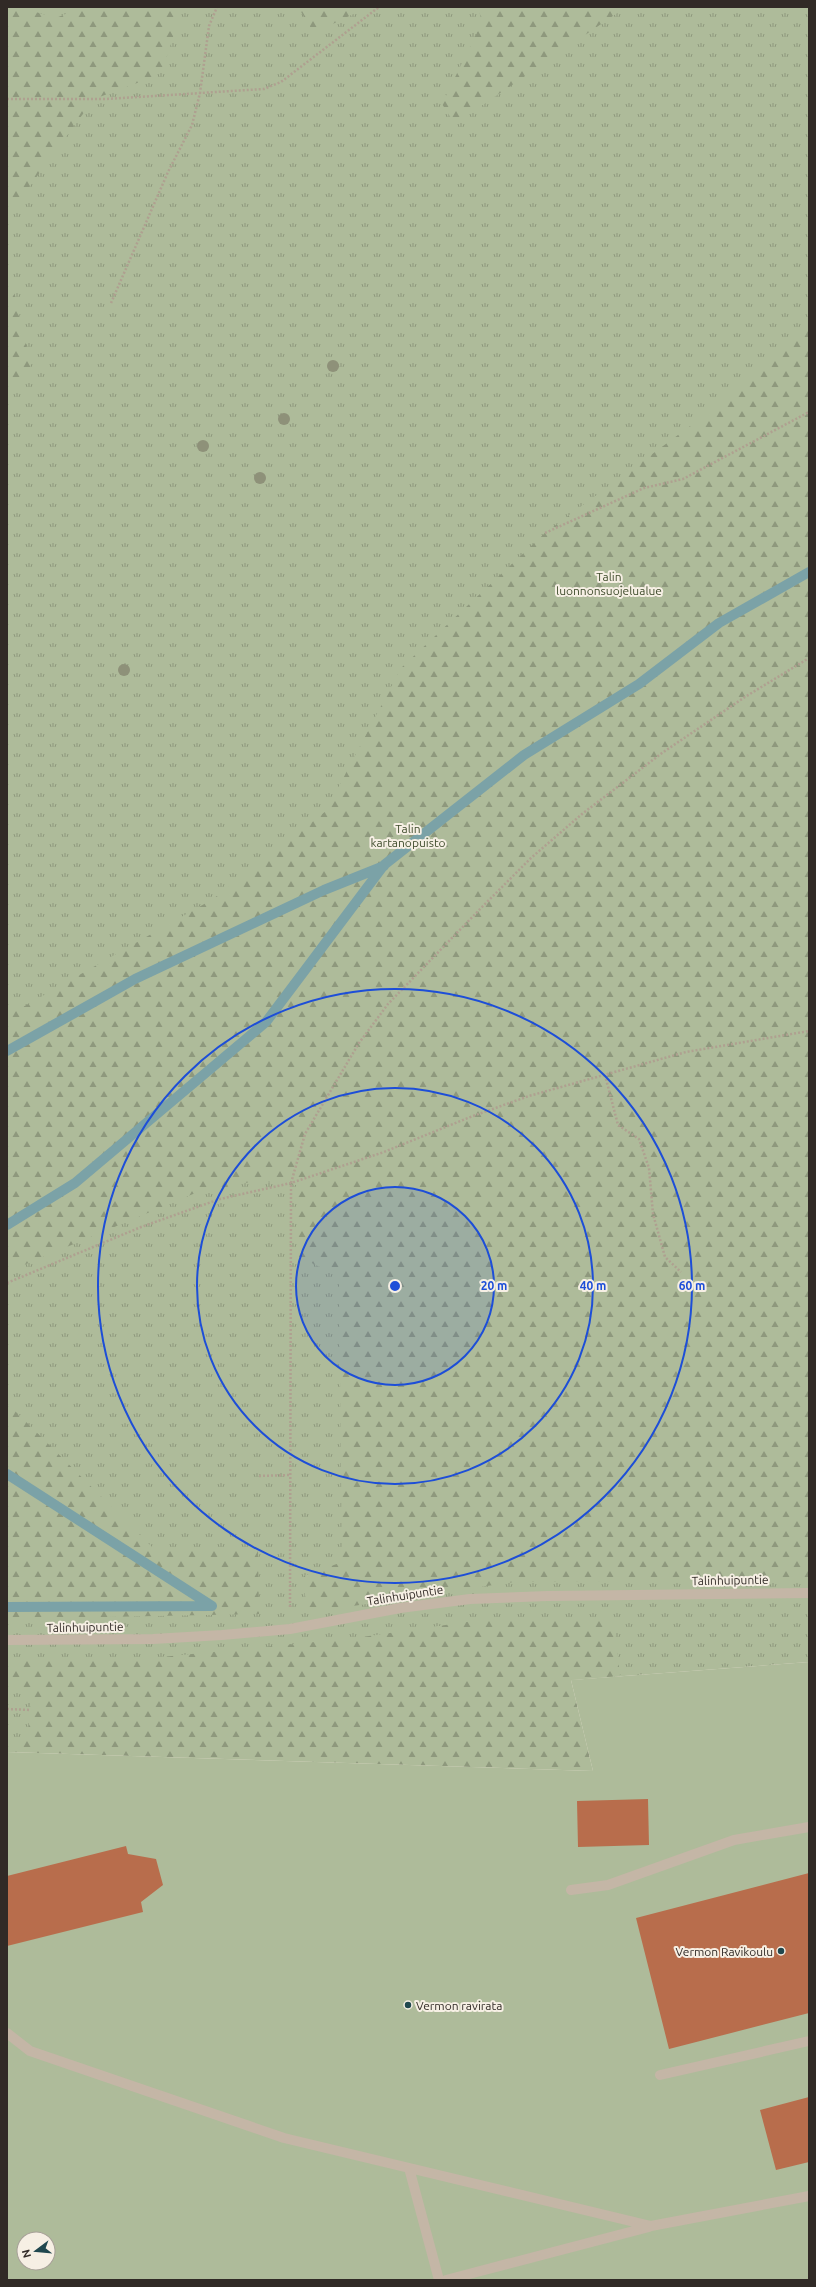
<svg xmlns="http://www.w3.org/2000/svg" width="816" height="2287" font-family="Ubuntu,sans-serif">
  <defs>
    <pattern id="grass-tufts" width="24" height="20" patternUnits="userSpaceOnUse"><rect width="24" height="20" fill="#aebb9a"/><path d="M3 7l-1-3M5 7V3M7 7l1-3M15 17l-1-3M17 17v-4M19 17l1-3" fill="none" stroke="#8e987d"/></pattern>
    <pattern id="forest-firs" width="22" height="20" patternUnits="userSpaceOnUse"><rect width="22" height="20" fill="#aebb9a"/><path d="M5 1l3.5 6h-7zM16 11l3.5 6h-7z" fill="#8e987d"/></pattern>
  </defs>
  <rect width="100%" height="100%" fill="#eee5d8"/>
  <path fill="url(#grass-tufts)" d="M7,7H809V1662L571,1680L7,1752Z"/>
  <path fill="url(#forest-firs)" d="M7,7H19L56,18L82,7H183L164,65L156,76L94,99L7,217Z
    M298,7H368L314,33Z
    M478,7H626L455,124L442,104L482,22Z
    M7,262L31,366L7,402Z
    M809,322V1579L514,1582L306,1613L304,1576L342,1562L339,1276L299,1257L297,1185L255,1181L193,1194L7,1272V1016L213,899L326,811L401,668L545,533L716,407Z
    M7,1403L154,1549L258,1550L259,1614L7,1619Z
    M501,1617L614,1619L620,1676L571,1680L593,1771L7,1752V1738L28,1737L31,1689L7,1688V1657L151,1658L355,1638Z"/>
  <path fill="#aebb9a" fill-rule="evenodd" d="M809,1662V2280H7V1752L593,1771L571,1680ZM24,2239H48V2263H24Z"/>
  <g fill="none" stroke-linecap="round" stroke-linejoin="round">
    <path stroke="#7ba2a7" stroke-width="10" d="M7,1051L135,979L324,890L384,866
      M7,1225L75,1183L266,1022L384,865L524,755L639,684L719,623L809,572
      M7,1474L212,1606L7,1607"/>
  </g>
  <path fill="#b86d4c" d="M648,1799L649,1845L578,1847L577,1801Z
    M126,1846L128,1854L156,1859L163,1885L141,1902L143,1912L7,1946V1876Z
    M809,1873V2013L669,2049L636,1918Z
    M809,2097V2162L776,2170L760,2110Z"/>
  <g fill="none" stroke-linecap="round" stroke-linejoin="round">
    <path stroke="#afa090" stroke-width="2.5" stroke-dasharray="2 2" stroke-linecap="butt" d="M7,99H106L264,89L281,82L379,7
      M111,303L168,172L192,125L200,93L209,26L217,7
      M545,533L644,488L683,479L809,412
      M605,1075L618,1125L639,1139L649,1168L653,1214L665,1257L681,1272
      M7,1283L141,1227L220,1199L291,1183L384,1152L473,1116L529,1096L686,1052L809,1031
      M259,1476L290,1475
      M290,1607L291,1183L305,1134L359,1043L388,1004L482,907L531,858L582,814L662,753L745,697L809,658
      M7,1709L30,1710"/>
    <path stroke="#c4b6a6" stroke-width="10" d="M571,1890L608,1885L734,1840L809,1827
      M7,2033L30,2051L284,2138L651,2226L809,2196
      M660,2075L809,2041
      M409,2168L439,2280
      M446,2280L649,2227"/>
    <path stroke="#c4b6a6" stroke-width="10" d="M7,1640L153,1639L222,1635L290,1629L400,1608L470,1599L547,1596L809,1593"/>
  </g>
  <g fill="#8e9179">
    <circle cx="333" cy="366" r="6"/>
    <circle cx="284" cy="419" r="6"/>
    <circle cx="203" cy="446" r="6"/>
    <circle cx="260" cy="478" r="6"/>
    <circle cx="124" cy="670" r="6"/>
  </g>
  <circle cx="395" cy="1286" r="99" fill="#1d4ed8" fill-opacity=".12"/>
  <g fill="none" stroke="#1d4ed8" stroke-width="2">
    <circle cx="395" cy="1286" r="99"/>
    <circle cx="395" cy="1286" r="198"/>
    <circle cx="395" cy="1286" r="297"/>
  </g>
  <g fill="#20474e" stroke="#f6efe4" stroke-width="1.5">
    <circle cx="781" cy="1951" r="4"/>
    <circle cx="408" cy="2005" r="4"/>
  </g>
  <g text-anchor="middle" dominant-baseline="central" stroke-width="4" stroke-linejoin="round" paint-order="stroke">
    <g font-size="12" fill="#3f4c2c" stroke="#f6efe4">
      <text x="609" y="576">Talin<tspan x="609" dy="14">luonnonsuojelualue</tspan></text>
      <text x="408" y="828">Talin<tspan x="408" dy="14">kartanopuisto</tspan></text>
    </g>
    <g font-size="12" fill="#312a26" stroke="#f6efe4">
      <text transform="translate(730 1580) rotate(-1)">Talinhuipuntie</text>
      <text transform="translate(405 1595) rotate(-9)">Talinhuipuntie</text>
      <text transform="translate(85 1627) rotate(-1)">Talinhuipuntie</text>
    </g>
    <g font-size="12" fill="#312a26" stroke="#f6efe4" text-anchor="end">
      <text x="773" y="1951">Vermon Ravikoulu</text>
      <text x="416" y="2005" text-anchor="start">Vermon ravirata</text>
    </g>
  </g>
  <circle cx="395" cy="1286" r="6" fill="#1d4ed8" stroke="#f6efe4" stroke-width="2"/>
  <g font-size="12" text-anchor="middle" font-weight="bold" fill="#1d4ed8" stroke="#f6efe4" stroke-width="4" stroke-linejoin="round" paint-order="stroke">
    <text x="494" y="1290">20 m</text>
    <text x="593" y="1290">40 m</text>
    <text x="692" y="1290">60 m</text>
  </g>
  <rect width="816" height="2287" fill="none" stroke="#312a26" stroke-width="16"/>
  <g transform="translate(36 2251) rotate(254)"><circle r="19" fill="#f6efe4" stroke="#a7a098"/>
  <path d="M0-3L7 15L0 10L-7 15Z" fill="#20474e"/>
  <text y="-6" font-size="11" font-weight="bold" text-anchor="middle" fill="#312a26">N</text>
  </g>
</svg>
